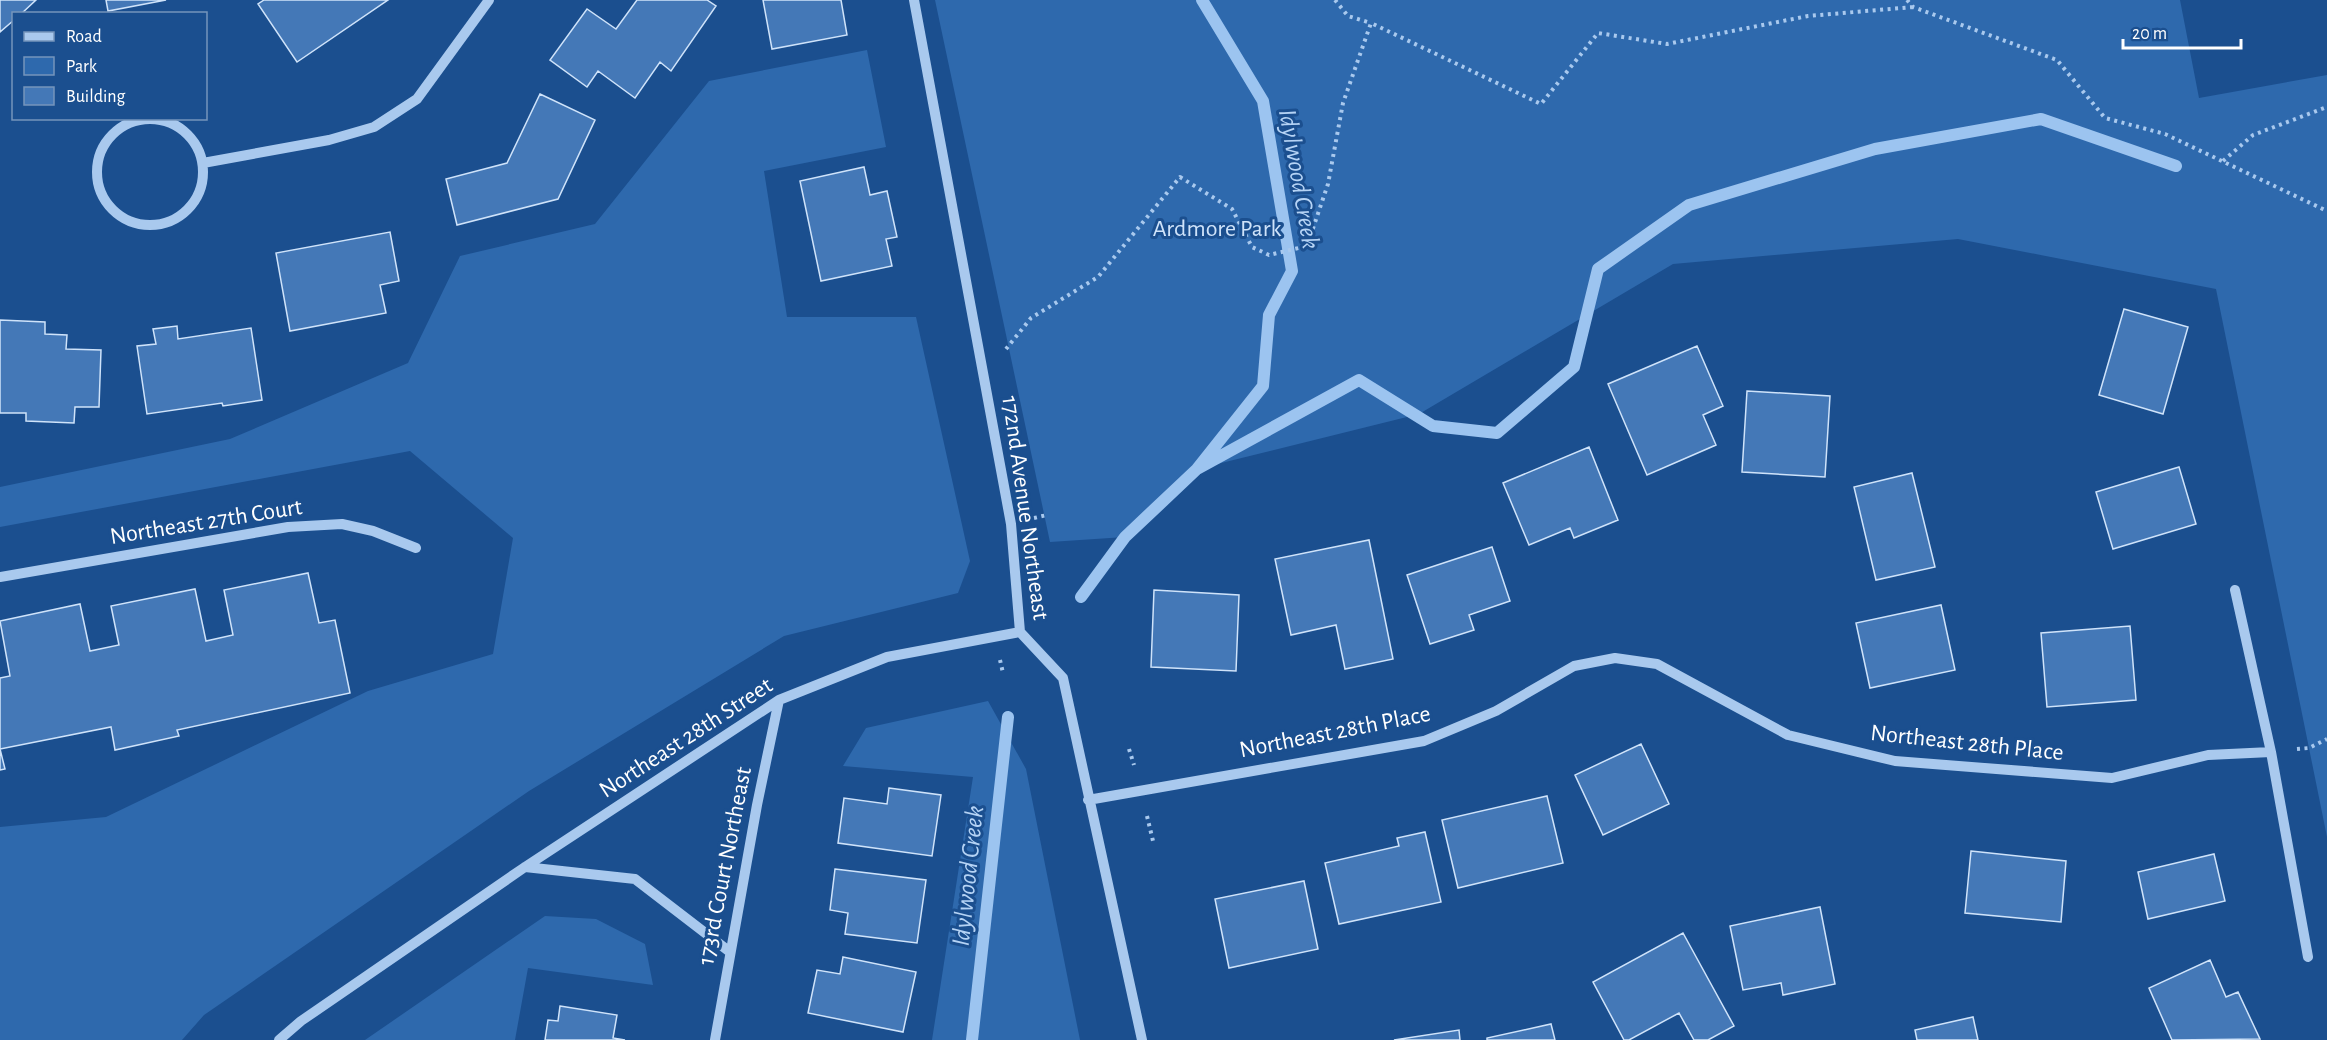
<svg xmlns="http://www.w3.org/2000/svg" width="2327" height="1040" font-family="'Alegreya Sans',sans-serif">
  <rect width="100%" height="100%" fill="#1b4f8f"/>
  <path fill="#2e69ad" d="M935,0H2180L2199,98L2327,75V837L2216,289L1958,239L1673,264L1419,414L1197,469L1125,537L1050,542Z
    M867,50L886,147L764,171L787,317H916L970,561L958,593L784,636L529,791L204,1015L182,1040H0V827L106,817L368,691L493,654L513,538L410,451L0,527V487L230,439L408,363L460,256L595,224L709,81Z
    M988,701L1026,769L1080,1040H932L973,777L843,766L866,728Z
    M545,916L596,919L645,944L653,985L528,968L515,1040H365Z"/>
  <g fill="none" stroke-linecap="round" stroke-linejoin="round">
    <path stroke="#9cc4f0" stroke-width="12" d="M1197,469L1359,380L1433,426L1497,433L1574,367L1598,269L1689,205L1875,149L2041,119L2176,166
      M1081,597L1125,537L1197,469L1263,386L1269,315L1292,271L1263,101L1202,0
      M972,1040L1008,717"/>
  </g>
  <path fill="#4478b7" stroke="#cfe3fa" stroke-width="1.5" d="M0,0H36L21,14H14V20L0,32Z
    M106,0H166L108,11Z
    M264,0H388L297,62L258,4Z
    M637,0H707L716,6L671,71L660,62L635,98L598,71L587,87L550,60L587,9L616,29Z
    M763,0H841L847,35L772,49Z
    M540,94L595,120L558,199L457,225L446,179L507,163Z
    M864,167L870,195L887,191L897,237L886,239L892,266L821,281L800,181Z
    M390,232L399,281L380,285L386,313L290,331L276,253Z
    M2124,309L2188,327L2163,414L2099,395Z
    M0,320L45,322V334L67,335L66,349L101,350L99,407H75L74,423L26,421V413H0Z
    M177,326L178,339L251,328L262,400L223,406L222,403L147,414L137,346L156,344L153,329Z
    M1697,346L1723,406L1703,415L1716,445L1647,475L1608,384Z
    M1747,391L1830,396L1825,477L1742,472Z
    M1589,447L1618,520L1574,538L1570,528L1529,545L1503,483Z
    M2179,467L2196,524L2113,549L2096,492Z
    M1912,473L1935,567L1876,580L1854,487Z
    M1369,540L1393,659L1345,669L1336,625L1291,635L1275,559Z
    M1492,547L1510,601L1469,615L1474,630L1430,644L1407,575Z
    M308,573L319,623L335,620L350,693L177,730L179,736L115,750L111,727L0,749L5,769L0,770V678L10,676L0,621L80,604L90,651L119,645L111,606L195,589L206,641L233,635L224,590Z
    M1154,590L1239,595L1236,671L1151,667Z
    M1941,605L1955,670L1870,688L1856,623Z
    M2130,626L2136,700L2047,707L2041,633Z
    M1641,744L1669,804L1603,835L1575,775Z
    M889,788L941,795L932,856L838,843L844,798L887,804Z
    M1547,796L1563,863L1458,888L1442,820Z
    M1425,832L1441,902L1339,924L1325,863L1399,846L1397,838Z
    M1971,851L2066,861L2061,922L1965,913Z
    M2214,854L2225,901L2148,919L2138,872Z
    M835,869L926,880L917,943L845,934L848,913L830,910Z
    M1304,881L1318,949L1229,968L1215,899Z
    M1820,907L1835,984L1783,995L1781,983L1743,990L1730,926Z
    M1683,933L1734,1026L1708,1040H1694L1679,1013L1629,1040H1624L1593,982Z
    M843,957L916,972L903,1032L808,1013L817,970L840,974Z
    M2210,960L2226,997L2238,992L2260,1039L2172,1040L2149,988Z
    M560,1006L617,1015L613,1038L625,1040H545L548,1020L558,1021Z
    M1973,1017L1978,1040H1917L1915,1030Z
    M1551,1024L1555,1040H1487V1038Z
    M1459,1030L1460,1040H1394Z"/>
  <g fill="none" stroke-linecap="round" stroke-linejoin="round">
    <path stroke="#a9c9ee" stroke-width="4" stroke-dasharray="3 4.5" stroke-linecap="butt" d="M1335,0L1348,16L1371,23
      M1907,0L1913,7L2057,60L2105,118L2165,134L2327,211
      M2223,161L2253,135L2327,107
      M1006,349L1031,318L1098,277L1180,177L1232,209L1252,247L1269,255L1307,246L1328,184L1343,103L1371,23L1541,104L1598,33L1667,44L1808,16L1913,7
      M1034,518L1047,515
      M1000,660L1003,673
      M1129,749L1134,765
      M2297,749L2309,748L2327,739
      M1147,816L1153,841L1156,843"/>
    <path stroke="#a9c9ee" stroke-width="10" d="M914,0L1011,524L1020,632L1063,678L1142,1040
      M97 172a53 53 0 1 1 106 0a53 53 0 1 1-106 0Z
      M203,163L329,140L374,127L417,99L489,0
      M0,577L288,527L342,524L373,531L416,548
      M2235,590L2271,752L2308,957
      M1088,800L1424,741L1496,711L1574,666L1615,658L1657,664L1788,735L1895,761L2112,778L2208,755L2271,752
      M525,867L635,879L730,952
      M279,1040L301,1021L525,867L779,700L887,657L1020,632
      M715,1040L757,805L779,700"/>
  </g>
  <g text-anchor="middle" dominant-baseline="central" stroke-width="6" stroke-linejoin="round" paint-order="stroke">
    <g font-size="24" fill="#cfe3fa" stroke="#1b4f8f">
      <text x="1217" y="229">Ardmore Park</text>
    </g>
    <g font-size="24" fill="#fff" stroke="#1b4f8f">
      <text transform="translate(1025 508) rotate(82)">172nd Avenue Northeast</text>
      <text transform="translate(206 522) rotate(-9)">Northeast 27th Court</text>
      <text transform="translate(1335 732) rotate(-11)">Northeast 28th Place</text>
      <text transform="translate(686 738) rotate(-33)">Northeast 28th Street</text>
      <text transform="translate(1967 743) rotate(6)">Northeast 28th Place</text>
      <text transform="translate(725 866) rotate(-79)">173rd Court Northeast</text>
    </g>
    <g font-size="26" font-style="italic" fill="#b5d3f5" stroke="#1b4f8f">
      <text transform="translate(1299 179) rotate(80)">Idylwood Creek</text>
      <text transform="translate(968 876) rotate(-84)">Idylwood Creek</text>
    </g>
  </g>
  <rect x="12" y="12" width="195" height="108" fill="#1b4f8f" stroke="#7695bc" stroke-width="1.5"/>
  <rect x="24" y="32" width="30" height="9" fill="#a9c9ee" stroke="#7695bc" stroke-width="1.5"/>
  <text x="66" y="42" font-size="18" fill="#ffffff">Road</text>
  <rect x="24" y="57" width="30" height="18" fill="#2e69ad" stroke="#7695bc" stroke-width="1.5"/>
  <text x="66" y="72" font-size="18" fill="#ffffff">Park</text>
  <rect x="24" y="87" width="30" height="18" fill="#4478b7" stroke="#7695bc" stroke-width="1.5"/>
  <text x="66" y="102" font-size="18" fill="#ffffff">Building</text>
  <path d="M2123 39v9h118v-9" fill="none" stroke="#ffffff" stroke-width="3"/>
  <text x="2132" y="39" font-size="18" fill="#ffffff" stroke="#1b4f8f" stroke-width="4.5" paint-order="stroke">20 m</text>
</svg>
